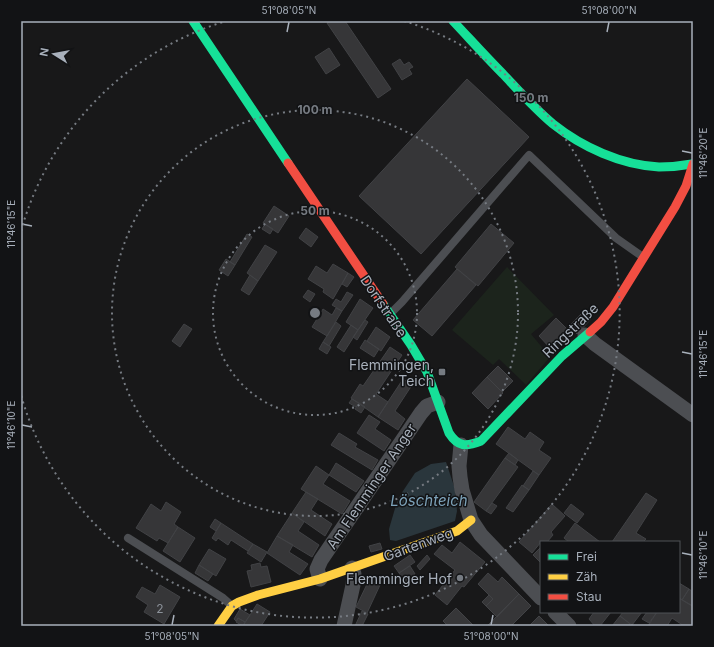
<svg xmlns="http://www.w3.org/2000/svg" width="714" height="647" font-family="Inter,sans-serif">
  <rect width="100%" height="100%" fill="#181819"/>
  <path fill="#1c241c" d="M507,267L554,315L531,334L550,357L526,385L519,378L499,359L493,365L452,330Z"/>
  <path fill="#2a363c" d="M446,462L455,489L457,511L455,521L396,541L390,540L389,529L396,505L401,494L415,473L431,464Z"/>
  <path fill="#363638" stroke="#414245" d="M331,21H345L391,89L378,98L327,23Z
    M329,48L340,65L326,74L315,57Z
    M400,59L404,65L409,62L413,67L409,69L412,74L402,80L392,64Z
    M467,79L529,137L421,254L359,196Z
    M274,206L289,216L278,233L263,223Z
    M265,224L273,229L270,234L262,229Z
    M491,224L514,243L478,286L455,267Z
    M306,228L318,237L311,247L299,238Z
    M247,234L252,237L235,265L230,262Z
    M265,245L277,252L258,281L247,273Z
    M226,259L235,265L228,276L219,270Z
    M333,264L348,273L333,299L323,292L324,289L308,279L316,266L327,273Z
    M457,269L476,285L432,336L413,320Z
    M348,273L354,277L347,287L342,284Z
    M250,275L258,281L249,295L241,290Z
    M308,290L315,294L310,302L303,297Z
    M347,292L353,295L342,311L332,305L336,299L341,302Z
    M360,299L373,308L358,330L346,322Z
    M336,308L342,311L327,336L312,327L323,309L332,315Z
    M583,312L591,319L577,334L569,326Z
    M556,318L569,331L551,349L539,336Z
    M365,320L368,322L357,340L353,337Z
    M336,322L341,326L329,346L323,342Z
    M184,324L192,329L180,347L172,341Z
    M351,325L358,330L344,352L337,347Z
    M376,327L390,337L381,351L367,341Z
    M365,340L379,349L374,357L360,348Z
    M323,342L331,347L327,354L319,349Z
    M390,347L402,355L376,394L388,402L378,417L351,398L360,384L363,386Z
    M498,366L513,381L502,392L487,377Z
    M487,377L503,393L488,409L472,393Z
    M403,379L412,385L395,411L405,419L398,430L378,417Z
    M352,399L359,403L356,407L349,403Z
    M359,403L365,407L361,413L355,409Z
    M369,415L380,422L375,429L391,440L384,451L357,433Z
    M508,427L525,439L530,432L544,442L539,450L551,458L539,475L496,444Z
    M339,433L357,444L355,447L378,460L372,470L331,445Z
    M509,453L518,460L515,465L505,458Z
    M505,458L518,467L486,511L474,502Z
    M336,463L364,481L356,492L329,475Z
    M316,466L329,475L323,484L350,501L342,514L301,489Z
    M533,471L539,475L529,490L523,486Z
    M522,485L529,490L513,512L506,508Z
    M306,492L318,499L311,510L332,524L325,536L292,513Z
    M646,493L657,500L636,533L646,539L643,542H612Z
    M166,502L181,512L174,524L178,527L168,543L159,538L157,541L136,528L151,504L161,511Z
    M492,503L497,506L491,514L486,511Z
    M552,504L565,516L551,532L553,535L547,542H541L532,553L519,542Z
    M571,504L584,514L577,523L564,513Z
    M292,513L304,522L298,531L319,545L312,557L277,536Z
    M215,519L221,523L216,531L210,527Z
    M221,523L253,544L248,551L231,540L228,545L218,538L216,541L212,538Z
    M575,523L600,542H569L564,538Z
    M178,527L195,538L180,562L163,551Z
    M277,536L293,545L289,552L308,564L300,575L267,553Z
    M460,542L485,562L464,587L462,586L447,605L435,595L455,570L434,554L442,545L452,553Z
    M380,543L382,549L371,552L369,546Z
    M253,544L267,552L261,562L247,553Z
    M541,547V563L533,555Z
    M209,549L226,559L216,576L199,565Z
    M410,555L415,562L399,573L394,566Z
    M427,555L430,559L420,570L417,566Z
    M260,563L261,567L267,566L271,582L251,587L247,571L252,570L251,565Z
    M199,565L213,574L208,581L195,573Z
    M410,566L415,574L404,581L399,573Z
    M488,573L498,582L502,577L519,594L497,617L486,606L493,599L478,584Z
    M408,579L411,583L404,588L401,584Z
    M369,580L380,585L367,613L356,607Z
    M679,583L689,589L682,600L679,598Z
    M160,585L180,597L164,624L144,612L148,605L136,597L142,587L155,594Z
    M689,589L693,592V604L692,606L682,600Z
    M519,594L531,606L511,626H487Z
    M489,595L493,599L486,606L482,602Z
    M679,598L693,606V624L692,626H684L672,618L667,626H648L657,612H679Z
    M257,604L270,612L261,626H243Z
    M456,608L474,626H448L443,621Z
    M240,609L250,615L245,622L238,618L236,621L234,619Z
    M362,611L368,614L362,626H355Z
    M594,612H611L600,626H595L589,619Z
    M623,612H642L632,625L620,616Z
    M647,612H657L649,623L642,619Z
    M539,616L549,626H529Z
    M620,616L630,624L629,626H612Z
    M238,618L245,622L243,626L236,622Z"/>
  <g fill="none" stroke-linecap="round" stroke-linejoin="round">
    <path stroke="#4c4e52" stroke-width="8" d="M390,314L402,302L529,155L616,238L643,257
      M128,538L223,598L231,605"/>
    <path stroke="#4c4e52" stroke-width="15" d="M585,335L595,344L693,415
      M461,445L459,466L460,477L462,490L471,520L481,535L541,598
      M320,579L317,569L321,560L421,413L427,406L438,402
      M555,612L569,626
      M344,626L353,585L354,574L352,568"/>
    <path stroke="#16e098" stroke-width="9" d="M193,21L288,163
      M453,21C470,39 486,57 503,74C519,91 535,109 553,124C582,147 621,165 659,167C670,167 681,166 692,164
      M383,304L411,345L427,372L449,433C458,447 466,447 481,441L562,356L590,332"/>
    <path stroke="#ffcf43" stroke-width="9" d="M218,626L232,606L239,602L258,595L320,579L457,531L471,520"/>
    <path stroke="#f24e42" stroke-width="9" d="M288,163L383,304
      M590,332L601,322L613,307L675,207L686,186L693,164"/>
  </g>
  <path fill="none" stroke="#a8b0bb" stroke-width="1.5" d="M287,32L289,22M607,32L609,22M682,151L692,153M22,224L32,226M682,352L692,354M22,425L32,427M682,553L692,555M172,625L174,615M491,625L493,615"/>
  <g fill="none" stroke="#767b82" stroke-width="2" stroke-dasharray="2 4">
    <circle cx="315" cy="313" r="102"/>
    <circle cx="315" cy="313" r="203"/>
    <path d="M21 231A305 305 0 0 1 226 21M404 21A305 305 0 1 1 21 395"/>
  </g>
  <g fill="#767b82" stroke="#121315" stroke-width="1.5">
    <rect x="438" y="368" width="8" height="8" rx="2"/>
    <circle cx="460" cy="578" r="4"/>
  </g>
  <g text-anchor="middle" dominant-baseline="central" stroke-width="3" stroke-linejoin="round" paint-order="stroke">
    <g font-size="12" fill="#8c929a">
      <text x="160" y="608">2</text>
    </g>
    <g font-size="14" fill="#a8b0bb" stroke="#121315">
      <text transform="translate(384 306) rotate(56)">Dorfstraße</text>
      <text transform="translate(570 330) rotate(-44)">Ringstraße</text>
      <text transform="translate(371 486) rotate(-56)">Am Flemminger Anger</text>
      <text transform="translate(418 544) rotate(-20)">Gartenweg</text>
    </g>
    <g font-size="14" fill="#a8b0bb" stroke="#121315" text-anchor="end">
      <text x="434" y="364">Flemmingen,<tspan x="434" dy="16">Teich</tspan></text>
      <text x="452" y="578">Flemminger Hof</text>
    </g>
    <g font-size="15" font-style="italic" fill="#7da2b9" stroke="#121315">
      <text x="429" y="500">Löschteich</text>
    </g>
  </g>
  <circle cx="315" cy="313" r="6" fill="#767b82" stroke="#121315" stroke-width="2"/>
  <g font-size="12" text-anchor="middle" font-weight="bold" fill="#767b82" stroke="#121315" stroke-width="3" stroke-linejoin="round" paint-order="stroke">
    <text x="531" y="102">150 m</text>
    <text x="315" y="114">100 m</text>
    <text x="315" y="215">50 m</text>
  </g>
  <rect width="714" height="647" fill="none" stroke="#121315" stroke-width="44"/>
  <rect x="540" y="541" width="140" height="72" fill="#121315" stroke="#4e5257"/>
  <rect x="548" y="554" width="20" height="6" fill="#16e098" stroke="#4e5257"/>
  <text x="576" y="561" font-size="12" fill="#a8b0bb">Frei</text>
  <rect x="548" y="574" width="20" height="6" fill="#ffcf43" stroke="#4e5257"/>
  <text x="576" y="581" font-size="12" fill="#a8b0bb">Zäh</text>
  <rect x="548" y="594" width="20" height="6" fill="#f24e42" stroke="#4e5257"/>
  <text x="576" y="601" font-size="12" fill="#a8b0bb">Stau</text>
  <g transform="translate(54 54) rotate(281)" stroke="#121315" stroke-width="3" paint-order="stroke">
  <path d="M0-3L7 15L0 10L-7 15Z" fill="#a8b0bb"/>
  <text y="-6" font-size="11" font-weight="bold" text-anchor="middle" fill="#a8b0bb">N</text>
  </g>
  <rect x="22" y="22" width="670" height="603" fill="none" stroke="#a8b0bb" stroke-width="1.5"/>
  <g font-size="10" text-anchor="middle" fill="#a8b0bb">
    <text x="289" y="14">51°08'05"N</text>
    <text x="609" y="14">51°08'00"N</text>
    <text transform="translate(703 153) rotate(-90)" y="4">11°46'20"E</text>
    <text transform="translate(11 224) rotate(-90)" y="4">11°46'15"E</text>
    <text transform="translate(703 354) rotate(-90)" y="4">11°46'15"E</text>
    <text transform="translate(11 425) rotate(-90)" y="4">11°46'10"E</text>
    <text transform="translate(703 555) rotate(-90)" y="4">11°46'10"E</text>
    <text x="172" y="640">51°08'05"N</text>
    <text x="491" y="640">51°08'00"N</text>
  </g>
</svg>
